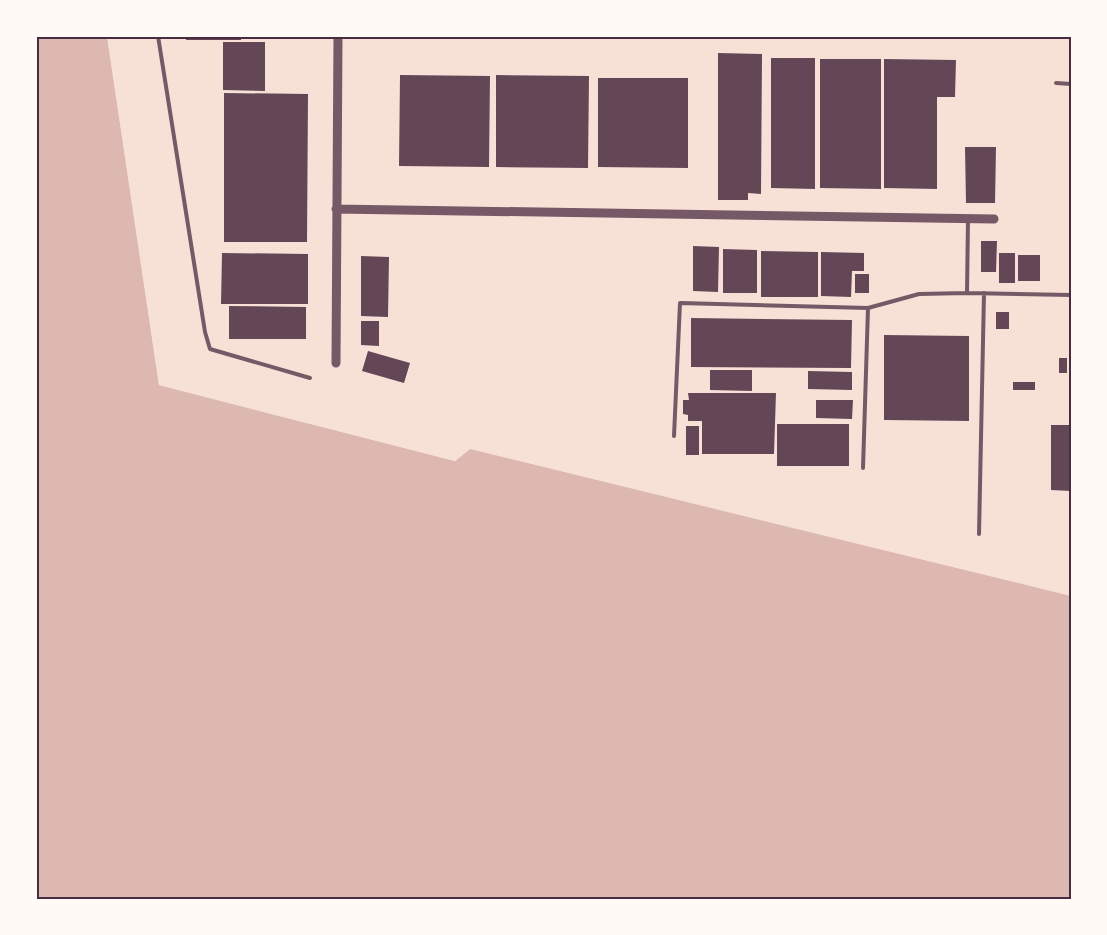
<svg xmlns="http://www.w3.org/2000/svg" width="1107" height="935" font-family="'Source Serif 4',serif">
  <rect width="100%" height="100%" fill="#f7e1d7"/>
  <path fill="#dcb8b0" d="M36,36H107L159,385L455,461L470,449L1071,596V899H36Z"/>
  <path fill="#f7e1d7" d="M107,36H110L161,383L455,458L469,446L470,449L455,461L159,385Z"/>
  <path fill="#644757" d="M186,36H241V40H186Z
    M223,42H265V91L223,90Z
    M718,53L762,54L761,194L748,193V200H718Z
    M771,58H815V189L771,188Z
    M820,59H881V189L820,188Z
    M884,59L956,60L955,97H937V189L884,188Z
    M400,75L490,76L489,167L399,166Z
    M496,75L589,76L588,168L496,167Z
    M598,78H688V168L598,167Z
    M224,93L308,94L307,242H224Z
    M965,147H996L995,203H966Z
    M981,241H997L996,272H981Z
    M693,246L719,247L718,292L693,291Z
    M723,249L757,250V293H723Z
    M761,251L818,252V297H761Z
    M821,252L864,253V271H852L851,297L821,296Z
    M222,253L308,254V304H221Z
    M999,253H1015V283H999Z
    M1018,255H1040V281H1018Z
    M361,256L389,257L388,317L361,316Z
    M855,274H869V293H855Z
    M229,306L306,307V339H229Z
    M996,312H1009V329H996Z
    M691,318L852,320L851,368L691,367Z
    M361,321H379V346L361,345Z
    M884,335L969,336V421L884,420Z
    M368,351L410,363L404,383L362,371Z
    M1059,358H1067V373H1059Z
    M710,370H752V391L710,390Z
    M808,371L852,372V390L808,389Z
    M1013,382H1035V390H1013Z
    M688,393H776L774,454H702V421H688V415L683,414V400H689Z
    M816,400H853L852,419L816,418Z
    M777,424H849V466H777Z
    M1051,425H1071V491L1051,490Z
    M686,426H699V455H686Z"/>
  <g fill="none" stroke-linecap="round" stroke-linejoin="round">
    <path stroke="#755966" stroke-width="4" d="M158,36L205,332L210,349L310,378
      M1056,83L1071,84
      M967,293L968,219
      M674,436L680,303L868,308
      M863,468L868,308L919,294L967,293L1071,295
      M979,534L984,293"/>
    <path stroke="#755966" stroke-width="9" d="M336,209L994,219
      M336,363L338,36"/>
  </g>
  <rect width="1107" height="935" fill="none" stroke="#fffaf5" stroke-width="75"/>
  <rect x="38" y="38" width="1032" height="860" fill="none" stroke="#4a2c40" stroke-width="2"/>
</svg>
